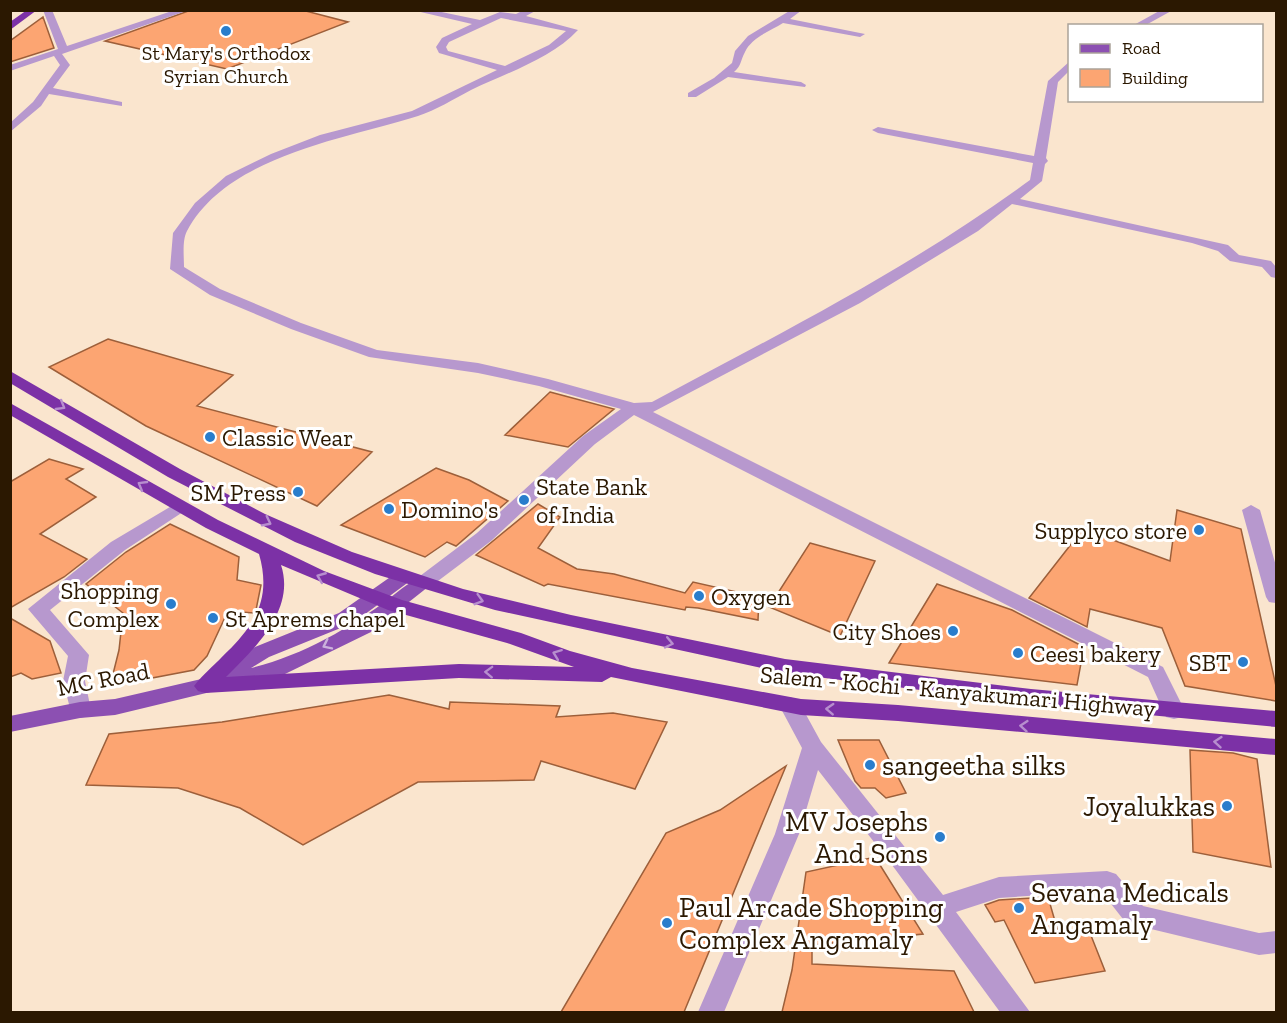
<svg xmlns="http://www.w3.org/2000/svg" width="1287" height="1023" font-family="'Zilla Slab',serif">
  <rect width="100%" height="100%" fill="#fae5ce"/>
  <path fill="#fca572" stroke="#9d5f3a" stroke-width="1.5" d="M191,10H302L348,22L227,69L105,41Z
    M43,17L54,48L10,62V41Z
    M108,339L233,375L197,406L372,452L317,506L146,426L49,367Z
    M550,392L565,396L614,409L568,447L505,435Z
    M49,459L83,469L66,479L96,497L40,534L87,559L64,577L10,608V482Z
    M436,468L469,480L508,501L456,546L447,542L425,557L341,525Z
    M538,504L560,517L538,548L577,569L614,574L685,593L693,582L759,597L758,620L698,608L686,607L685,610L548,584L544,586L476,555Z
    M1177,510L1241,529L1276,686V701L1185,686L1162,628L1090,609L1087,627L1029,598L1083,529L1170,561Z
    M170,524L239,557L237,580L261,585L256,610L254,613L228,611L207,656L194,670L110,686L119,650L123,613L86,584L126,552Z
    M810,543L875,561L840,636L769,607Z
    M937,584L1012,610L1084,647L1077,685L889,663Z
    M10,618L50,641L61,673L32,679L21,673L10,677Z
    M389,695L449,709L450,702L560,706L556,717L613,713L667,722L635,789L541,761L534,780L418,782L303,845L240,808L178,788L86,785L109,734L222,722Z
    M838,740H879L906,793L886,798L875,788H861L855,781Z
    M1190,750L1233,753L1257,759L1271,867L1193,852Z
    M786,766L684,1012H561L666,833L720,810Z
    M875,857L923,934L812,945V964L954,971L974,1012H782L792,970L806,872Z
    M1048,897L1059,935L1090,933L1105,971L1035,983L1004,920L995,922L985,905L999,900Z"/>
  <g fill="none" stroke-linecap="round" stroke-linejoin="round">
    <path fill="#b798ce" fill-rule="evenodd" d="M43,10H52L67,46L175,10H189L62,54L70,65L53,88L122,102V106L49,94L41,106L10,132V123L33,102L60,65L54,56L10,71V65L58,49Z
      M412,10H432L480,20L500,12L516,14L524,10H537L526,16L578,30C551,59 506,73 471,90C454,99 436,110 418,116C344,139 227,156 187,231C182,240 184,257 184,267L220,289L301,323L377,350L478,363L548,379L634,403L652,402C781,333 912,267 1030,180L1033,163L878,133L872,130L878,127L1034,156L1048,81L1070,61V70L1058,82L1046,158L1048,161L1045,164L1042,181L1020,199L1228,245L1239,255L1271,261L1276,267V278L1271,277L1262,267L1230,261L1218,251L1192,243L1012,204L978,231L860,303L653,412L1163,667L1185,711L1182,717L1174,719L1166,717L1148,677L634,415L595,444L491,541L430,587H416L413,583L416,579L477,533L583,436L621,409L539,386L478,373L369,357L291,329L210,295L170,269L173,233L195,203L226,176L271,154L320,135L412,111L497,70L439,53L436,47L442,38L472,24ZM501,18L566,31L549,45L505,66L448,51L446,47L449,42Z
      M791,10H802L790,19L865,34L860,37L783,23C770,31 751,38 745,52C740,61 742,65 734,72L801,82L806,85L805,87L728,77L696,97H688V93L714,78L732,63L735,51L748,36Z
      M1161,10H1173L1144,26H1132Z
      M180,501L189,506L186,510L125,550L50,610L89,655L85,681L91,710L88,716L80,718L72,716L63,681L68,656L28,609L111,542Z
      M1251,505L1260,510L1276,566V603L1269,602L1266,597L1242,510Z
      M790,697L798,700L821,742L943,895L999,877L1107,871L1116,874L1143,906L1259,933L1276,931V953L1259,955L1126,923L1101,891L999,898L956,912L1030,1012H1000L895,869L818,770L799,834L724,1012H698L775,834L802,748L779,705L782,700Z"/>
    <path fill="#8c50b2" fill-rule="evenodd" d="M403,571L410,573L413,577L410,581L353,623L269,657L251,668C301,656 350,628 390,598C402,589 415,575 430,579L433,583L371,632L285,674L115,715L80,718L10,732V716L80,702L115,699L210,677L213,672L255,647L339,613L396,573Z"/>
    <path fill="#7c31a6" fill-rule="evenodd" d="M27,10H37L10,30V22Z
      M10,371L180,469L265,514L352,552L463,589L571,615L785,659L1031,689L1276,711V727L1031,704L785,673L495,610L375,574L295,542L168,477L10,383Z
      M10,403L218,520L324,571L402,600L521,633L570,651L632,668L801,699L898,705L1276,739V755L898,721L801,715L611,677L602,682L459,678L205,693L198,691L194,686L198,681C236,641 277,616 259,554L206,528L10,415ZM281,565L388,610L507,643L574,667L459,664L226,677C254,649 296,610 281,565Z"/>
  </g>
  <defs><path id="oneway-chevron" d="M-2-3.5L2.5 0L-2 3.5" fill="none" stroke-width="1.6" stroke-linecap="round" stroke-linejoin="round" transform="scale(1.5)"/></defs>
  <g stroke="#b78ece">
    <use href="#oneway-chevron" transform="translate(61 406) rotate(31)"/>
    <use href="#oneway-chevron" transform="translate(142 485) rotate(-150)"/>
    <use href="#oneway-chevron" transform="translate(267 522) rotate(27)"/>
    <use href="#oneway-chevron" transform="translate(321 577) rotate(-158)"/>
    <use href="#oneway-chevron" transform="translate(479 600) rotate(16)"/>
    <use href="#oneway-chevron" transform="translate(669 643) rotate(12)"/>
    <use href="#oneway-chevron" transform="translate(557 654) rotate(-159)"/>
    <use href="#oneway-chevron" transform="translate(489 672) rotate(-178)"/>
    <use href="#oneway-chevron" transform="translate(830 709) rotate(-177)"/>
    <use href="#oneway-chevron" transform="translate(1024 726) rotate(-175)"/>
    <use href="#oneway-chevron" transform="translate(1218 742) rotate(-175)"/>
  </g>
  <use stroke="#cbb0dc" href="#oneway-chevron" transform="translate(327 645) rotate(154)"/>
  <g fill="#297dcc" stroke="#fff" stroke-width="2">
    <circle cx="226" cy="31" r="6"/>
    <circle cx="210" cy="437" r="6"/>
    <circle cx="298" cy="492" r="6"/>
    <circle cx="524" cy="500" r="6"/>
    <circle cx="389" cy="509" r="6"/>
    <circle cx="1199" cy="530" r="6"/>
    <circle cx="699" cy="596" r="6"/>
    <circle cx="171" cy="604" r="6"/>
    <circle cx="213" cy="618" r="6"/>
    <circle cx="953" cy="631" r="6"/>
    <circle cx="1018" cy="653" r="6"/>
    <circle cx="1243" cy="662" r="6"/>
    <circle cx="870" cy="765" r="6"/>
    <circle cx="1227" cy="806" r="6"/>
    <circle cx="940" cy="837" r="6"/>
    <circle cx="1019" cy="908" r="6"/>
    <circle cx="667" cy="923" r="6"/>
  </g>
  <g text-anchor="middle" dominant-baseline="central" stroke-width="6" stroke-linejoin="round" paint-order="stroke">
    <g font-size="20" fill="#2b1801" stroke="#fff">
      <text x="226" y="53">St Mary's Orthodox<tspan x="226" dy="23">Syrian Church</tspan></text>
    </g>
    <g font-size="24" fill="#2b1801" stroke="#fff" text-anchor="start">
      <text x="222" y="437">Classic Wear</text>
      <text x="536" y="486">State Bank<tspan x="536" dy="28">of India</tspan></text>
      <text x="286" y="492" text-anchor="end">SM Press</text>
      <text x="401" y="509">Domino's</text>
      <text x="1187" y="530" text-anchor="end">Supplyco store</text>
      <text x="159" y="590" text-anchor="end">Shopping<tspan x="159" dy="28">Complex</tspan></text>
      <text x="711" y="596">Oxygen</text>
      <text x="225" y="618">St Aprems chapel</text>
      <text x="941" y="631" text-anchor="end">City Shoes</text>
      <text x="1030" y="653">Ceesi bakery</text>
      <text x="1231" y="662" text-anchor="end">SBT</text>
    </g>
    <g font-size="24" fill="#2b1801" stroke="#fff">
      <text transform="translate(103 679) rotate(-11)">MC Road</text>
      <text transform="translate(958 691) rotate(5)">Salem - Kochi - Kanyakumari Highway</text>
    </g>
    <g font-size="28" fill="#2b1801" stroke="#fff" text-anchor="start">
      <text x="882" y="765">sangeetha silks</text>
      <text x="1215" y="806" text-anchor="end">Joyalukkas</text>
      <text x="928" y="821" text-anchor="end">MV Josephs<tspan x="928" dy="32">And Sons</tspan></text>
      <text x="1031" y="892">Sevana Medicals<tspan x="1031" dy="32">Angamaly</tspan></text>
      <text x="679" y="907">Paul Arcade Shopping<tspan x="679" dy="32">Complex Angamaly</tspan></text>
    </g>
  </g>
  <rect width="1287" height="1023" fill="none" stroke="#2b1801" stroke-width="24"/>
  <rect x="1068" y="24" width="195" height="78" fill="#ffffff" stroke="#aaa399" stroke-width="1.5"/>
  <rect x="1080" y="44" width="30" height="9" fill="#8c50b2" stroke="#aaa399" stroke-width="1.5"/>
  <text x="1122" y="54" font-size="18" fill="#2b1801">Road</text>
  <rect x="1080" y="69" width="30" height="18" fill="#fca572" stroke="#aaa399" stroke-width="1.5"/>
  <text x="1122" y="84" font-size="18" fill="#2b1801">Building</text>
</svg>
